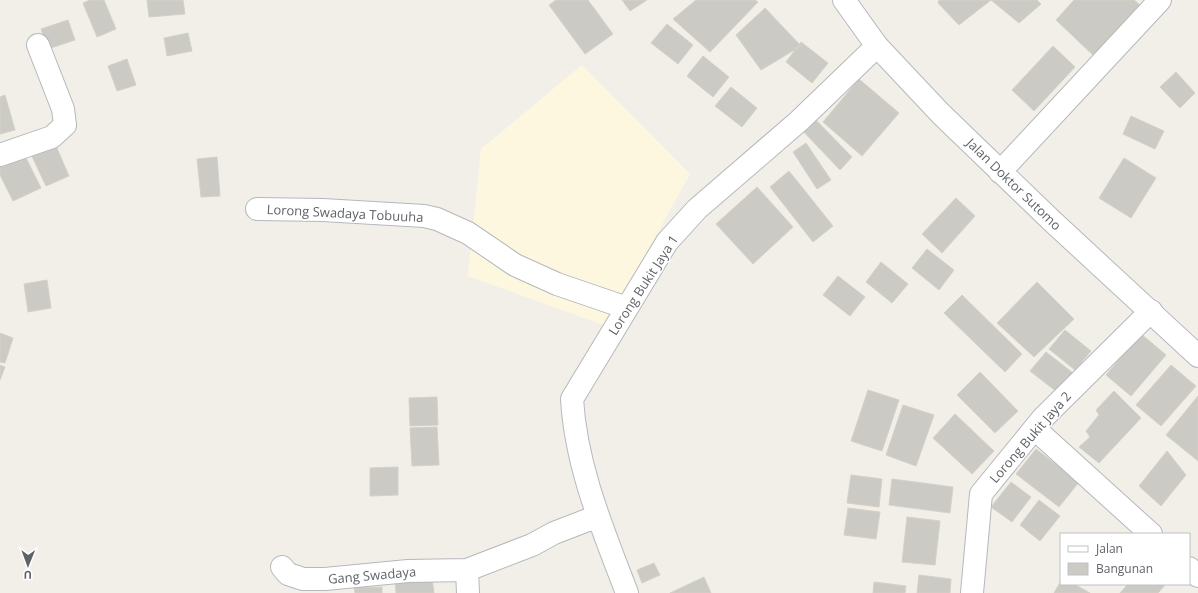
<svg xmlns="http://www.w3.org/2000/svg" width="1198" height="593" font-family="'Open Sans',sans-serif">
  <rect width="100%" height="100%" fill="#f1efe8"/>
  <path fill="#fef7e0" d="M582,65L690,174L606,326L468,276L481,149Z"/>
  <path fill="#cccac5" stroke="#d6d1c6" d="M90,0H104L116,29L97,37L83,3Z
    M147,0H183L185,14L149,17Z
    M556,0H588L613,34L585,54L549,5Z
    M622,0H647L630,11Z
    M696,0H755L758,2L710,52L673,19Z
    M939,0H1037L1041,4L1019,23L991,0L959,25L938,3Z
    M1074,0H1134L1140,5L1094,56L1056,20Z
    M765,8L801,46L761,70L736,35Z
    M68,20L75,40L48,49L41,29Z
    M667,24L693,45L678,64L651,43Z
    M188,33L192,51L167,56L164,38Z
    M801,42L828,63L812,83L786,62Z
    M1053,46L1075,67L1034,111L1012,90Z
    M703,56L729,77L713,97L687,76Z
    M127,59L136,85L117,91L108,66Z
    M1176,72L1195,93L1180,108L1160,87Z
    M859,79L899,113L862,156L823,122Z
    M731,87L757,108L742,127L715,106Z
    M5,95L15,130L0,134V97Z
    M1131,116L1164,131L1155,149L1123,134Z
    M813,117L852,157L840,170L801,129Z
    M53,139L69,176L46,186L29,150Z
    M806,143L831,180L817,189L793,152Z
    M21,148L41,188L13,201L0,175V158Z
    M217,157L220,196L201,197L197,159Z
    M1124,158L1156,178L1131,218L1099,198Z
    M789,171L833,226L813,242L770,187Z
    M757,187L793,227L753,264L716,224Z
    M956,198L975,216L942,253L922,234Z
    M927,249L954,270L939,290L912,268Z
    M881,262L908,284L892,303L866,282Z
    M838,276L865,297L850,316L823,295Z
    M47,280L51,308L28,312L24,284Z
    M1037,282L1074,319L1034,357L997,323Z
    M962,295L1022,354L1005,372L944,313Z
    M1065,330L1091,351L1075,370L1049,349Z
    M0,333L13,338L5,363L0,362Z
    M1141,334L1166,355L1131,396L1106,375Z
    M1046,352L1073,373L1057,392L1030,371Z
    M0,365L5,367L0,380Z
    M1171,365L1196,386L1161,426L1136,405Z
    M980,372L1018,411L995,433L957,395Z
    M868,390L899,400L882,451L851,441Z
    M1114,391L1141,418L1099,463L1079,447L1090,437L1086,431L1099,415L1096,410Z
    M1198,396V461L1166,435Z
    M437,397L438,425L410,426L409,398Z
    M903,405L934,415L916,466L886,455Z
    M955,414L994,451L972,474L933,438Z
    M437,427L439,465L412,466L410,428Z
    M1036,449L1079,482L1059,507L1016,474Z
    M1167,451L1186,475L1161,506L1139,486Z
    M398,467V495L370,496V468Z
    M851,475L882,479L879,507L847,503Z
    M892,479L953,487L950,513L889,505Z
    M1011,482L1031,497L1012,522L991,507Z
    M1039,500L1060,516L1040,541L1020,525Z
    M848,508L880,512L876,539L844,535Z
    M907,517L940,521L935,565L902,562Z
    M654,563L660,575L642,583L637,570Z
    M919,575L951,579L950,593H917Z
    M704,577L711,593H670Z
    M432,578L434,593H396L395,581Z
    M1061,581V584H1074L1090,593H1054Z
    M874,582L906,586L905,593H873Z
    M1128,584H1166L1158,593H1120Z
    M382,587V593H355L354,588Z"/>
  <g fill="none" stroke-linecap="round" stroke-linejoin="round">
    <defs>
      <path id="minor" d="M0,155L52,137L65,125L63,109L38,45
        M1000,172L1160,0
        M257,209L323,210L424,216L437,219L468,233L515,265L557,284L627,308
        M1035,429L1151,534
        M282,567L288,574L303,579H325L408,571L467,570
        M1189,568L1198,576
        M468,593L467,570L532,545L554,533L598,516
        M627,593C603,530 576,467 572,399L667,242L697,209L799,121L877,46
        M972,593L981,494L1043,418L1151,311"/>
      <path id="tertiary" d="M844,0L877,46L941,114L1052,221L1198,356"/>
    </defs>
    <use href="#minor" stroke="#b5b8bc" stroke-width="24"/>
    <use href="#tertiary" stroke="#b5b8bc" stroke-width="24"/>
    <use href="#minor" stroke="#fff" stroke-width="22"/>
    <use href="#tertiary" stroke="#fff" stroke-width="22"/>
  </g>
  <g text-anchor="middle" dominant-baseline="central" stroke-width="3" stroke-linejoin="round" paint-order="stroke">
    <g font-size="13" fill="#5f6368" stroke="#fff">
      <text transform="translate(1014 184) rotate(44)">Jalan Doktor Sutomo</text>
      <text transform="translate(345 213) rotate(3)">Lorong Swadaya Tobuuha</text>
      <text transform="translate(643 285) rotate(-57)">Lorong Bukit Jaya 1</text>
      <text transform="translate(1030 437) rotate(-49)">Lorong Bukit Jaya 2</text>
      <text transform="translate(372 575) rotate(-5)">Gang Swadaya</text>
    </g>
  </g>
  <rect x="1060" y="533" width="130" height="52" fill="#ffffff" stroke="#bfc1c3"/>
  <rect x="1068" y="546" width="20" height="6" fill="#ffffff" stroke="#bfc1c3"/>
  <text x="1096" y="553" font-size="12" fill="#5f6368">Jalan</text>
  <rect x="1068" y="563" width="20" height="12" fill="#cccac5" stroke="#bfc1c3"/>
  <text x="1096" y="573" font-size="12" fill="#5f6368">Bangunan</text>
  <g transform="translate(28 565) rotate(181)" stroke="#ffffff" stroke-width="3" paint-order="stroke">
  <path d="M0-3L7 15L0 10L-7 15Z" fill="#5f6368"/>
  <text y="-6" font-size="11" font-weight="bold" text-anchor="middle" fill="#5f6368">U</text>
  </g>
</svg>
